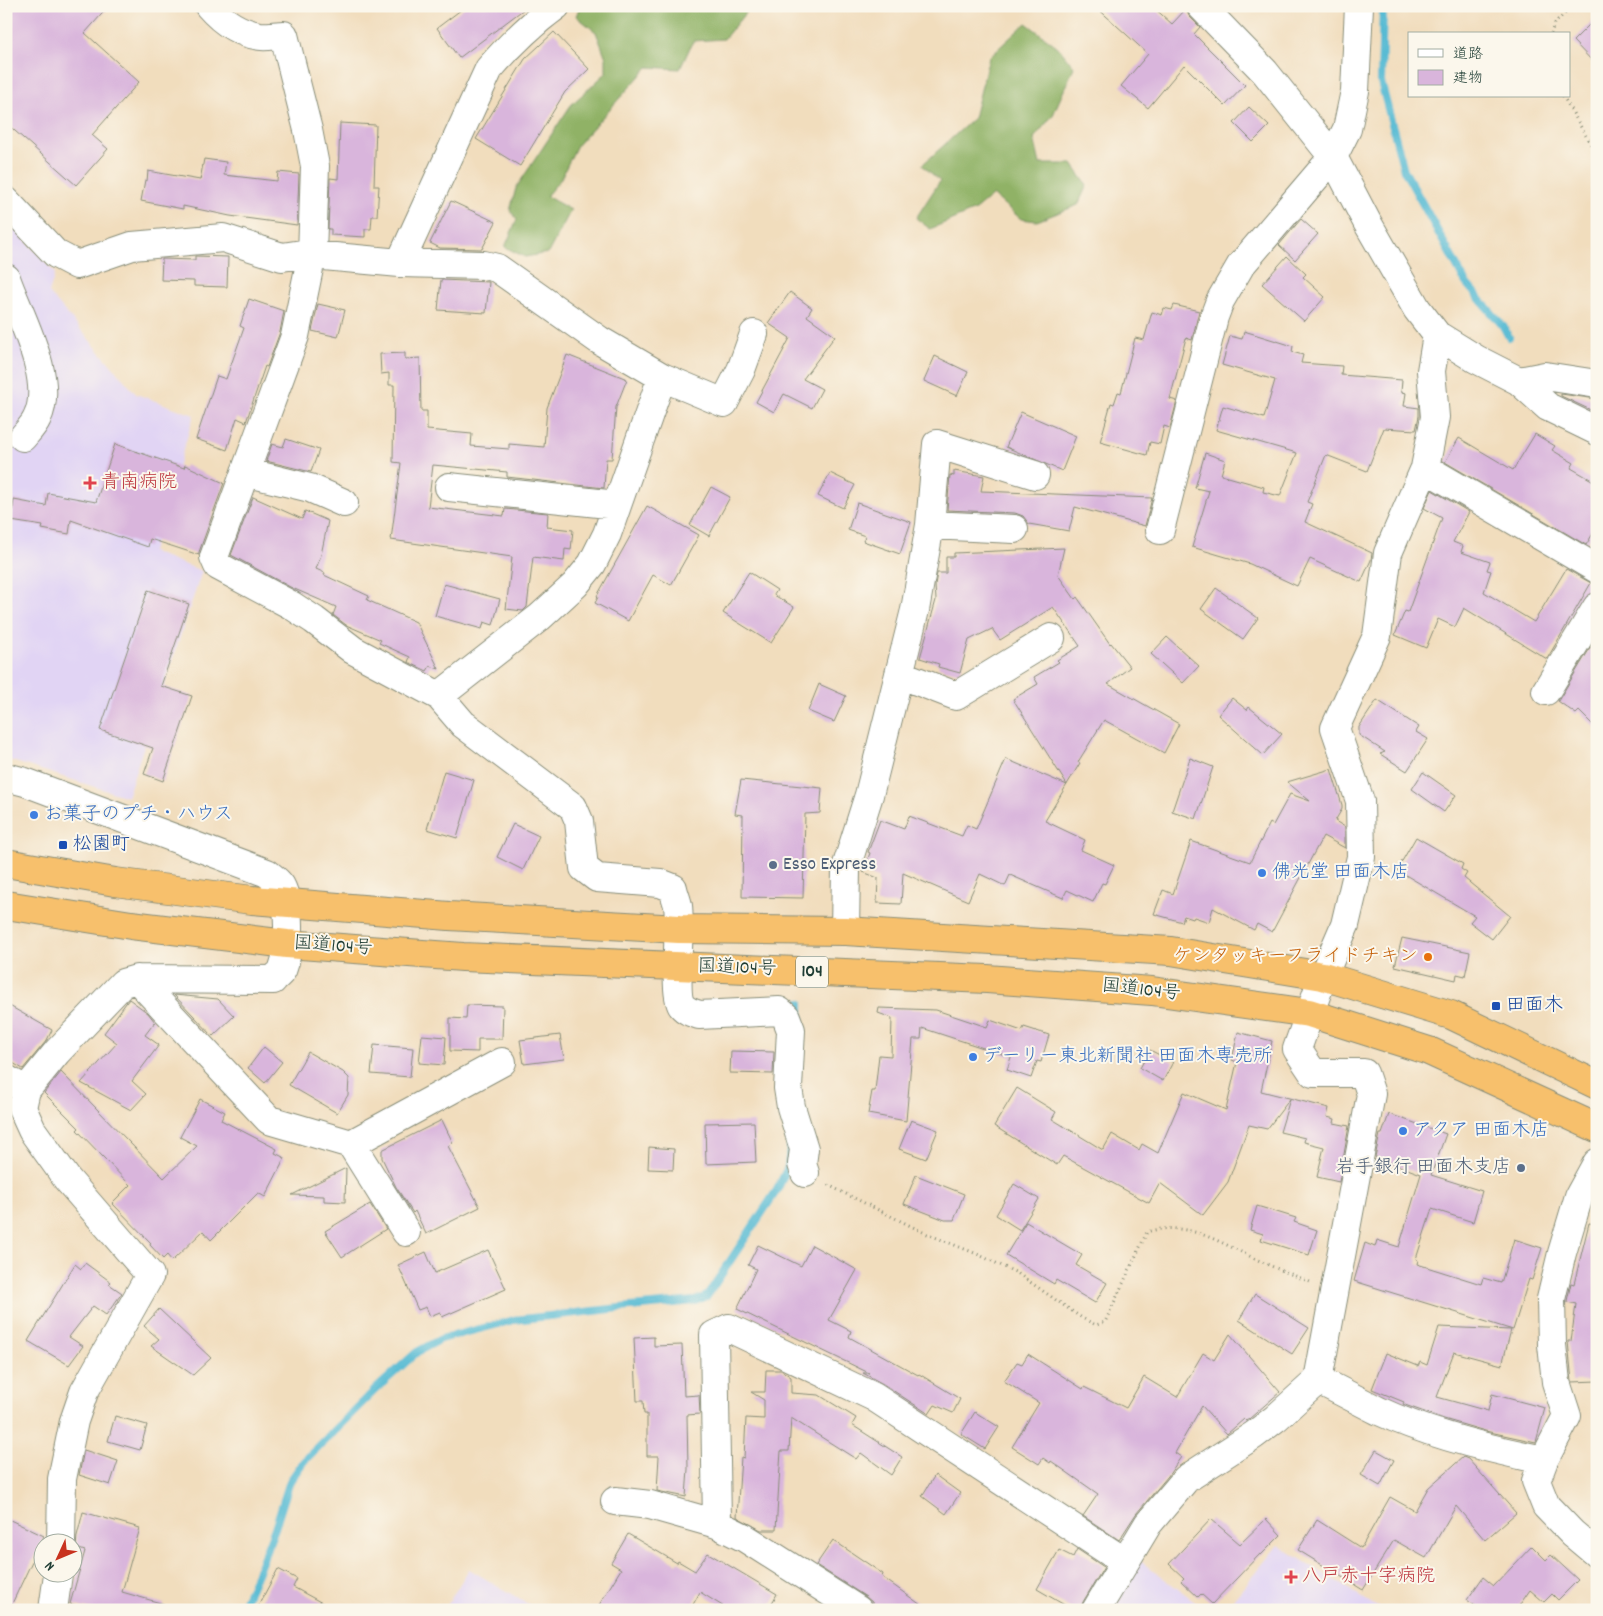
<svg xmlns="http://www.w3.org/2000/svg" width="1603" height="1616" font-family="Dekko,'Klee One',sans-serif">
  <rect width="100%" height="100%" fill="#fbf7ec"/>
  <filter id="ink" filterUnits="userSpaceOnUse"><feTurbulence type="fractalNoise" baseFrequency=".02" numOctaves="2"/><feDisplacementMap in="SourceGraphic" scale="10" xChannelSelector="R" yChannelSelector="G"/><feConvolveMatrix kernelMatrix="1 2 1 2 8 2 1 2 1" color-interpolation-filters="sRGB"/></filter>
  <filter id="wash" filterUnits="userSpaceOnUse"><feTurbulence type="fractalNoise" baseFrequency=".0096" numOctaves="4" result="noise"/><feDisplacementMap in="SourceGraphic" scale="20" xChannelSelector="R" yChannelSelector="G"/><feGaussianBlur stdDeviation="1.12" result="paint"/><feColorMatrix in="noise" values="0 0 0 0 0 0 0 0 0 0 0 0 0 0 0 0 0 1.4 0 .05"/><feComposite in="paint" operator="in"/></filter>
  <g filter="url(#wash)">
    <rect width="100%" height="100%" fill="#f1ddbd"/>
    <path fill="#e1d4f4" d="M6,219L55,273L49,293L136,394L194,415L152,552L202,571L127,797L6,759Z
      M1278,1545L1382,1610H1225Z
      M1136,1558L1207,1610H1105Z
      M469,1569L538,1610H446L449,1602Z"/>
    <path fill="#90b266" stroke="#58784d" d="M580,6H751L724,39L693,41L680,69L648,67L577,145L560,180L546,196L571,210L548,253L525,257L505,247L517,219L510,211L516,188L571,105L606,73V58L596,32L576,16Z
      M1026,23L1058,47L1074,67L1053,115L1034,138L1040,164H1072L1087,185L1078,205L1037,221L1021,219L993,195L975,210L930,229L916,218L940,181L922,165L974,118L989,57Z"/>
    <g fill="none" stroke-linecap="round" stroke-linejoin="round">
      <path stroke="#55bad3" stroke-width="8" d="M1383,6L1381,82L1404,170L1466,283L1503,326L1509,337
        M800,1024V1003
        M241,1610L259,1569L275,1528L290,1481L304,1461L376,1389L417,1352L441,1339L514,1320L620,1308L695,1301L707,1296L777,1190L788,1167L791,1140"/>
    </g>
    <g id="blocks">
      <path fill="#d9b5dc" d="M6,6H109L85,33L139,82L92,135L108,149L76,185L6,123Z
        M466,6H528L459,58L437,28Z
        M1095,6H1152L1172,24L1186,9L1189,16L1200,27L1194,34L1245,85L1225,106L1184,65L1148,108L1121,86L1148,54Z
        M1597,17V66L1573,41Z
        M554,32L589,69L565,92L520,166L476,139L525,59Z
        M1249,107L1269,126L1253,142L1234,123Z
        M340,123L376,125L374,186H379L377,216H372L371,229H365V237L331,235V229H328L330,178L338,179Z
        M204,159L226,162L224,175L277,181L278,172L299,174L297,225L230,216L183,206V209L141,201L145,180L147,181L148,171L200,180Z
        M451,201L496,222L482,249L440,248L430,243Z
        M1301,219L1318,234L1295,260L1279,245Z
        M195,256L228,257L227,287L194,286V281L161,280L162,259L195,260Z
        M1287,256L1306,274L1303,277L1325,297L1304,321L1262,284Z
        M441,280L489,282L486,313L438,310Z
        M790,292L812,308L807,316L835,336L803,379L822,389L812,408L784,394L774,412L756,402L790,338L768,323Z
        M249,299L284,311L280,332L267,367L265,366L246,422L237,418L227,450L196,439L217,376L226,379L244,328L240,326Z
        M318,304L345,310L338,337L312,331Z
        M1174,305L1199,311L1192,340L1186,338L1170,399L1177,401L1170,428L1164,426L1160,444L1150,442L1147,455L1100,442L1111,403L1114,404L1118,392L1121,393L1135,338L1144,340L1152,312L1162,315L1164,308L1172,310Z
        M1244,331L1293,346L1292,352L1303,355L1301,363L1342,366L1341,375L1402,380L1401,392L1406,393L1404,406L1419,408V416L1416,430L1384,428L1367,471L1326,455L1307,502L1312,504L1305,522L1372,553L1371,560L1361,582L1310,559L1297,586L1250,564L1192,547L1209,491L1195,488L1205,453L1225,460L1221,475L1264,487L1263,492L1280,496L1297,453L1216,430L1223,406L1264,418L1275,380L1222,365L1230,336L1242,339Z
        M405,353V359L420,358L421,411H427V430L472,434L471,446L509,449V444L544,447L547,408L567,355L627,379L616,407L612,459H606L604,488L507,477V472L433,465L428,507L504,516L505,509L548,513L547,527L573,530L571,550L565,549L564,561L533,557L527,607L523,611L506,609L512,557L391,540L401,463L393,462L394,385H389V373L381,374L380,354Z
        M935,356L968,372L957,396L924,381Z
        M1561,394L1597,399V413L1561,396Z
        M1021,412L1076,436L1062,471L1006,447Z
        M1535,434L1555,446L1552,450L1574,463L1571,468L1597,483V527L1586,545L1445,462L1459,438L1513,470Z
        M286,439L319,450L311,472L266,461L272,444L283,447Z
        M115,444L184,468L185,465L224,483L199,552V555L150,539L148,547L71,520L69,534L42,529L43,526L11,521L14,500L46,506L48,493L96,502Z
        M954,471L984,476L981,491L1152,498L1145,526L1075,507L1069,531L1029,524L1023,516L1015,513L947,510L950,475L954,476Z
        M830,473L855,485L843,508L818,496Z
        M711,487L730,497L709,536L690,525Z
        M1432,490L1469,512L1453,542L1463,546L1461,552L1490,562L1487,570L1491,571L1484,592L1534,622L1566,569L1591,583L1547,659L1464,608L1455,627L1438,619L1426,648L1395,635L1405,611L1408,612L1442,518L1424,508Z
        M253,497L302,519L305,511L328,521L321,555L316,569L325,573L324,575L369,596L367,600L416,622L439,669L430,666L427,671L408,662L410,657L379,643L381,640L346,625L333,615L336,607L290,587L231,555Z
        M857,503L911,522L900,554L863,541L865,536L848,530Z
        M647,506L699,535L671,585L653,575L628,621L595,603L598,597L597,596Z
        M1064,548L1058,575L1075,599L1077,597L1110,644L1111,643L1130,667L1108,684L1179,724L1164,753L1104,720L1078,762L1080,763L1045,821L1085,840L1081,850L1114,865L1105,884L1102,883L1093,902L1067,890L1063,898L1010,875L1005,886L980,874L968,901L903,873L901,904L877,903L878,878L863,872L870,853L868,852L880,820L904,829L909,816L962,836L967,825L976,829L1006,759L1067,785L1013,699L1038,684L1034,677L1059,662L1057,660L1080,646L1053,607L1000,640L992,629L969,640L960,673L938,667L939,664L920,658L936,600L935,585L937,573H946V557H954V553Z
        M749,572L777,590L774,595L794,607L771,643L723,613Z
        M444,584L500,599L493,625L484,622L482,629L435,616Z
        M1216,588L1258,618L1243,639L1201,609Z
        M148,590L189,604L161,686L192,696L163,781L144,774L153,748L100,730Z
        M1167,637L1199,666L1183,683L1151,654Z
        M1595,640L1597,641V729L1579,711L1576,714L1558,701Z
        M819,684L846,696L834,722L808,711Z
        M1232,698L1247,710L1249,707L1282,734L1263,755L1218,715Z
        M1377,700L1419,727L1416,732L1428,739L1407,771L1380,754L1385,752L1359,735V727Z
        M1190,758L1213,767L1196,819L1172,811Z
        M1331,769L1342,805V809L1335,821L1345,827V848L1323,836L1272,932L1257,924L1254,930L1213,908L1209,922L1194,917L1193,919L1184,916L1182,922L1154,914L1163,890L1173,894L1191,841L1250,862L1270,823L1273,825L1290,794L1310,801L1287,782Z
        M444,771L474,780L457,838L427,829Z
        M1423,772L1456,795L1444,812L1412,789Z
        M741,780L822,788L820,813L805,814L803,898L742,897L743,815L735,814Z
        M513,824L539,836L523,870L497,857Z
        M1416,837L1463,864L1461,869L1467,873L1464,878L1510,916L1492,939L1470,922L1475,916L1397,870Z
        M1402,938L1470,952L1465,976L1457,974L1456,980L1395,966Z
        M174,995L218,999L234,1016L213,1036Z
        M129,999L148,1013L155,1022L145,1035L159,1045L132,1081L146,1094L131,1110L81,1083L117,1043L104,1033Z
        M6,1004L52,1030L47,1040L23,1069L6,1059Z
        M467,1005L503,1006L502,1039H478V1052L450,1051V1018L466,1019Z
        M879,1008L936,1010L987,1027L990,1020L1022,1031L1024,1027L1049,1035L1041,1062L1037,1061L1031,1078L1007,1070L1011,1057L922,1028L921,1039H913L906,1121L868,1114L872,1091H875L879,1055L891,1056L892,1018L878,1013Z
        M1238,1032L1272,1041L1261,1091L1329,1108L1327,1117L1335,1119L1334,1123L1349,1126L1339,1182L1317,1177L1324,1147L1304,1142L1305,1138L1280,1132L1290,1099L1267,1129L1249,1125L1228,1182L1203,1215L1160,1183L1149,1203L1063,1156L1057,1165L994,1126L1017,1088L1056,1112L1052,1119L1103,1150L1112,1134L1139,1150L1142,1144L1158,1153L1184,1092L1226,1110L1237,1062L1232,1060Z
        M422,1035L446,1037L444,1065L419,1063Z
        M560,1035L564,1059L524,1064L520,1040Z
        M374,1045L413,1048L410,1077L371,1074Z
        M264,1047L282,1062L265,1083L248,1068Z
        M1150,1050L1173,1062L1163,1081L1140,1068Z
        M731,1051L774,1052L773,1074L730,1073Z
        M308,1052L343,1072L349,1078L348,1095L337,1113L289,1085Z
        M61,1072L164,1178L197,1146L180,1137L200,1099L225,1112L221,1120L277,1149L275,1153L285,1158L265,1197L258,1193L211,1240L203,1231L172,1261L167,1255L163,1259L150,1245L151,1243L112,1203L130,1185L77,1130L79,1128L44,1093Z
        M1389,1114L1446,1134L1431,1175L1482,1191L1473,1222L1432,1209L1416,1259L1418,1260L1417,1264L1481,1284L1483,1278L1501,1283L1514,1239L1542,1248L1532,1280L1529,1279L1513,1330L1354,1281L1365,1243L1375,1247L1377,1240L1399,1247L1421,1174L1375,1157L1380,1134H1382Z
        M442,1120L453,1143L448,1146L480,1207L426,1234L415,1211L413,1213L396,1187L382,1158V1150Z
        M911,1120L938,1130L926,1159L899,1149Z
        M754,1122L756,1162L706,1164L705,1123Z
        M649,1147L674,1149L673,1170L648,1169Z
        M346,1168L345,1202L324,1201V1196L292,1195Z
        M916,1175L964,1194L954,1220H945L904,1204Z
        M1014,1184L1039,1199L1020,1230L996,1215Z
        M370,1204L386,1229L342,1257L325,1231Z
        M1257,1206L1296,1218L1294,1222L1317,1230L1309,1255L1261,1240L1263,1234L1250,1230Z
        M1026,1222L1082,1255L1076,1265L1107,1283L1095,1303L1056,1280L1054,1284L1006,1255Z
        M1589,1223L1597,1224V1381L1572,1382L1568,1341H1571L1576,1304L1567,1302V1301L1571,1283L1574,1284Z
        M758,1245L801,1266L812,1245L857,1270L829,1320L851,1331L849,1337L918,1375L919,1374L960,1399L953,1413L935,1405L929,1414L883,1384L863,1373H869L737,1309L756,1269L748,1265Z
        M488,1250L506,1289L442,1317L440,1312L430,1316L426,1307L418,1310L398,1265L426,1252L435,1273Z
        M85,1263L111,1282L109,1284L122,1293L106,1315L93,1306L69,1337L83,1346L69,1365L28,1341L75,1264L81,1269Z
        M1255,1294L1309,1328L1292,1354L1239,1320Z
        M159,1309L211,1358L193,1375L151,1346L159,1339L144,1326Z
        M1439,1327L1511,1330L1502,1365L1454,1352L1437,1397L1488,1411L1492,1394L1545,1408L1536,1442L1485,1431L1444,1419L1405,1405L1403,1404L1404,1402L1372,1389L1386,1353L1418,1366L1420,1362L1427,1365Z
        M1230,1334L1280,1392L1249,1419L1246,1421L1244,1419L1227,1434L1202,1406L1175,1453L1181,1457L1168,1476L1136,1514L1119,1540L1083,1516L1098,1494L1051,1461L1050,1463L1043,1458L1039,1464L1012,1447L1039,1403L1004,1381L1017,1362L1022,1364L1028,1354L1083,1389L1084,1387L1126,1408L1144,1377L1177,1397L1203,1353L1214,1360Z
        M654,1337V1346L682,1345L684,1396L699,1395L700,1414L687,1415L688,1469L686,1497L657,1491L659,1456H647V1414H644L643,1401H637L634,1338Z
        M766,1370H781L791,1377V1393L819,1395L856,1418L852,1425L902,1457L891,1475L861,1453L856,1459L791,1418L789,1451H781L776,1530H761L737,1517L741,1457L744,1458L746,1418L764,1419V1400L751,1392H765Z
        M975,1412L999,1427L985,1449L961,1434Z
        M115,1416L147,1425L140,1450L108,1441Z
        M84,1450L118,1461L110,1485L79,1475Z
        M1376,1450L1394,1460L1380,1486L1361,1475Z
        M1463,1457L1468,1459L1516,1513L1485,1540L1456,1506L1426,1558L1394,1540L1363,1590L1298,1550L1317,1520L1361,1548L1390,1497L1415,1511L1428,1488Z
        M935,1475L960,1493L946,1514L922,1496Z
        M83,1512L140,1528L122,1592L164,1604L163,1610H91L70,1604L85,1551L76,1548L77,1536Z
        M6,1518L44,1536L9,1610H6Z
        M1211,1519L1240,1544L1266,1519L1281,1535L1261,1555L1260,1554L1212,1604L1201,1594L1198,1597L1181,1581L1184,1578L1169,1564Z
        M628,1534L677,1563L678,1561L695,1571L708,1553L777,1594L768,1610H729L700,1592L690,1610H596L621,1569L611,1563Z
        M833,1540L883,1574L882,1577L928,1610L873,1609L872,1602L866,1597L816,1565Z
        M1532,1546L1546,1560L1551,1555L1578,1580L1558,1600L1552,1594L1544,1602L1530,1590L1516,1610H1481L1467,1600L1483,1577L1494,1586Z
        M1077,1549L1104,1567L1083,1602L1080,1610H1073L1037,1589L1059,1550L1073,1557Z
        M278,1569L297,1579L293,1587L335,1610H256Z"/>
    </g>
  </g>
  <g filter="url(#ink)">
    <use href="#blocks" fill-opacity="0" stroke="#888d78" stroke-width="1"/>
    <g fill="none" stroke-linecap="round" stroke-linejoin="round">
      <defs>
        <path id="minor" d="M209,6C222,21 239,33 260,36C267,37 276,35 284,35L308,130L315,166L312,254L295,336L214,557L218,566L291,605L314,620L353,650L439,696L463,724L573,807L579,821L584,868L597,878L660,883L673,888C674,894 677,900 678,906C681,926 673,995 682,1006C686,1011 693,1013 699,1015L779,1011L786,1017L791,1030L788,1088L791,1107L804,1149L802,1164L805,1173
          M6,201L56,254L77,265L132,246L223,238L282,257L302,254L400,263L484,265L497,268L599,340L662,377L724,403L741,370L754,334
          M400,263L489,69C509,46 531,24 556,6
          M6,278C19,316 56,379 37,418C34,425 28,431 23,437
          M1437,335L1476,359L1519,381L1545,376L1597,384
          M1519,381L1548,407L1597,431
          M1425,468L1597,569
          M245,472L310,488L344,503
          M449,487L617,505
          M930,525L1014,529
          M1160,530L1214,317L1220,301L1241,265L1333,157L1347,129L1355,91L1359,6
          M899,674L956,696L1051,638
          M1546,691L1597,607
          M439,696L540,617L575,585L592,564L607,534L662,377
          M6,777L25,782L267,873C271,876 278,881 281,886C290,902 290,950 283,968C282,973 276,976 273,980L137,979L123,983L57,1052L26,1090L22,1108L32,1130L67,1179L150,1275L84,1392L74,1421L62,1479L61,1544
          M845,931L846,868L869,795L915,610L930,525L937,444L1035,475
          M137,979L269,1120L351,1144L502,1062
          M6,1079L26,1090
          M351,1144L406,1232
          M1597,1163L1579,1196L1562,1253L1551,1299L1552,1345L1556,1382L1567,1416L1544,1460L1536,1481L1546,1506L1572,1533L1597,1554
          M1318,1380C1339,1390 1359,1401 1379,1411C1431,1435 1488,1449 1544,1460
          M615,1501L650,1505L717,1524L745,1538L858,1610
          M717,1524L714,1335L729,1328L874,1397L1125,1562
          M53,1610L58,1574
          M1096,1610L1148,1524L1186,1479L1254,1435L1276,1418L1318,1380L1371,1094L1364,1073H1313L1297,1049L1323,976L1345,925L1361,857L1360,801L1335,728L1377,636L1388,553L1425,468L1435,417L1431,371L1437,335L1417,309L1367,222L1333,157L1265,72L1201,6"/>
        <path id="highway" d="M6,863L115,882L252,900L449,916L679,929L845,931L1171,951L1323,976L1451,1015L1597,1085
          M6,905L131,925L287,944L463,957L987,979L1152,991L1309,1013L1429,1051L1597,1128"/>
      </defs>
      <use href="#minor" stroke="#888d78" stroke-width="30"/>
      <use href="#highway" stroke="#888d78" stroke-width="30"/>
      <path stroke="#888d78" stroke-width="3" stroke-dasharray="1 4" stroke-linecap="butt" d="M1551,34L1554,24L1573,6
        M1563,96L1597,155
        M828,1185L925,1233L977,1254L1017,1273L1082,1318L1096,1325L1105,1322L1147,1232C1188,1219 1224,1245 1260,1261C1277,1269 1294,1275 1310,1282"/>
      <use href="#minor" stroke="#fff" stroke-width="28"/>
      <use href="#highway" stroke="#f7c06c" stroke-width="28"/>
    </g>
  </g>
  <g fill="#e0444e" stroke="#fbf7ec" stroke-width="2">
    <path d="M87.5 475.5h5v5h5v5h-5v5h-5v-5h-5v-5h5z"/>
    <path d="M1288.5 1569.5h5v5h5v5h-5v5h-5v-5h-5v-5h5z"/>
  </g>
  <g fill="#3f7fe0" stroke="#fbf7ec" stroke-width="2">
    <circle cx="34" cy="815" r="5"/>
    <circle cx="1262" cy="873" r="5"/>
    <circle cx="973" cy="1057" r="5"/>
    <circle cx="1403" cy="1131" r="5"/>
  </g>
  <g fill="#1a4fb4" stroke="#fbf7ec" stroke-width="2">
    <rect x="58" y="840" width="10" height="10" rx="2.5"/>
    <rect x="1491" y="1001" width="10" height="10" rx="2.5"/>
  </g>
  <g fill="#5c6f8a" stroke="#fbf7ec" stroke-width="2">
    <circle cx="773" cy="865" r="5"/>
    <circle cx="1521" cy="1168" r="5"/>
  </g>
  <circle fill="#e8710a" stroke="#fbf7ec" stroke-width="2" cx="1428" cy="957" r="5"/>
  <g text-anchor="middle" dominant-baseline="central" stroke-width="4" stroke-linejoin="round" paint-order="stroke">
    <rect fill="#fbf7ec" stroke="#61756b" stroke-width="1" x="796" y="956.5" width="32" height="31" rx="4"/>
    <g font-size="18" font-weight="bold" fill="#1f3d34">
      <text x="812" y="972">104</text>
    </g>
    <g font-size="19" fill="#be3a42" stroke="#fbf7ec" text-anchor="start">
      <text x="101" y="483">青南病院</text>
      <text x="1302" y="1577">八戸赤十字病院</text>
    </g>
    <g font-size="19" fill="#366cbe" stroke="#fbf7ec" text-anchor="start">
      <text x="44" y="815">お菓子のプチ・ハウス</text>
      <text x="1272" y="873">佛光堂 田面木店</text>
      <text x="983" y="1057">デーリー東北新聞社 田面木専売所</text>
      <text x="1413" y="1131">アクア 田面木店</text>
    </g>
    <g font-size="19" fill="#164399" stroke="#fbf7ec" text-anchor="start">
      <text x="73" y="845">松園町</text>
      <text x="1506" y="1006">田面木</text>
    </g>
    <g font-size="19" fill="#4e5e75" stroke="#fbf7ec" text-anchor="start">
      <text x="783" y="865">Esso Express</text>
      <text x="1511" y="1168" text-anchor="end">岩手銀行 田面木支店</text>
    </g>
    <g font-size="19" fill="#1f3d34" stroke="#fbf7ec">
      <text transform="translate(333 947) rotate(4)">国道104号</text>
      <text transform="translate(737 969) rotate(2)">国道104号</text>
      <text transform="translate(1141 991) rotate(6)">国道104号</text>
    </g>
    <g font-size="19" fill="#c56008" stroke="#fbf7ec" text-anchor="end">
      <text x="1418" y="957">ケンタッキーフライドチキン</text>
    </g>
  </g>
  <rect width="1603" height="1616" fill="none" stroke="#fbf7ec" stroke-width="25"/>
  <rect x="1408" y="32" width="162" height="65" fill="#fbf7ec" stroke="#a3ada2"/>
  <rect x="1418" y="49" width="25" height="8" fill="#ffffff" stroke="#a3ada2"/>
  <text x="1453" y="58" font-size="15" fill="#1f3d34">道路</text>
  <rect x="1418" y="70" width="25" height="15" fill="#d9b5dc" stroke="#a3ada2"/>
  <text x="1453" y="82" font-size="15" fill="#1f3d34">建物</text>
  <g transform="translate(58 1558) rotate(226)"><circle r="24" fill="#fbf7ec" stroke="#a3ada2"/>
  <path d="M0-4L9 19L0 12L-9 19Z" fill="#c8321e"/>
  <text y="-8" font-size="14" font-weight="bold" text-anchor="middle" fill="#1f3d34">N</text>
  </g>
</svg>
